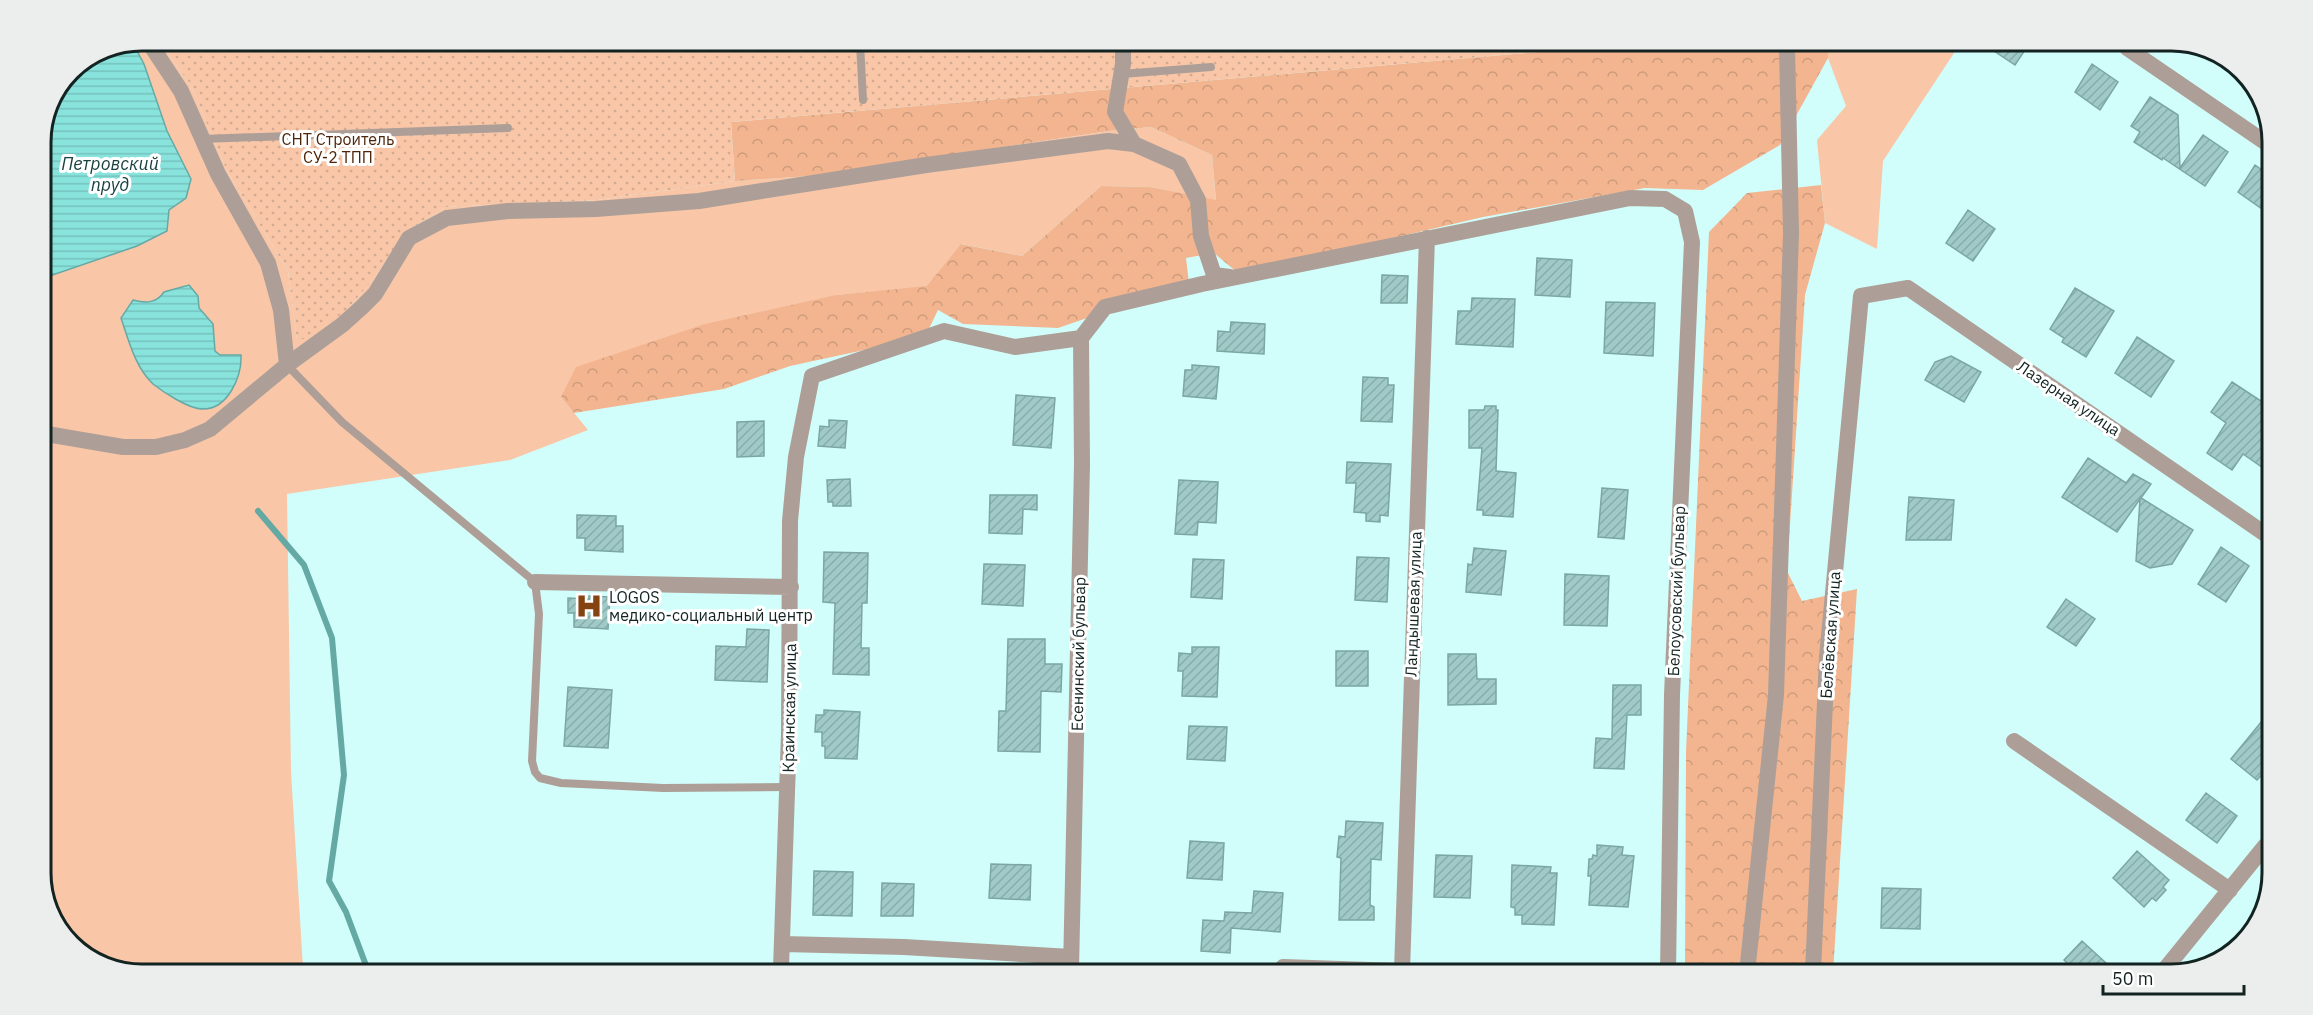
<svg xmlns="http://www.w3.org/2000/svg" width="2313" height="1015" font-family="'IBM Plex Sans',sans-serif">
  <defs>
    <pattern id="forest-crowns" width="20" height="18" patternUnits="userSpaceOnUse" patternTransform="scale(1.5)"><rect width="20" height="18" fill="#f2b590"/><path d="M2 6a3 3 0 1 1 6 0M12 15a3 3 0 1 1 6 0" fill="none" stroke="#ce9b7c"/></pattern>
    <pattern id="park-dots" width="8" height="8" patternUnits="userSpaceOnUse" patternTransform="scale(1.5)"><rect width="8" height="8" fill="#f9c6a8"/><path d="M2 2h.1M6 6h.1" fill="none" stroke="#d4aa90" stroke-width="1.8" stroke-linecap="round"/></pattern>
    <pattern id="water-rules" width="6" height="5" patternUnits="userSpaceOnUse" patternTransform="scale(1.5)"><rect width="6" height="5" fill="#89e3dd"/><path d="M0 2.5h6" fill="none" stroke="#75c2bd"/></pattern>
    <pattern id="building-hatch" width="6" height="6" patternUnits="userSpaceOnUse" patternTransform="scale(1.5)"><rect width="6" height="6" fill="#9fcac7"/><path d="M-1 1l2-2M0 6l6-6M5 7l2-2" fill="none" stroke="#88adab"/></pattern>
  </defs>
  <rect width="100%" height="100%" fill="#d1fefb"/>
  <path fill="#f9c6a8" d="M142,41H159L190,84L227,171L288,271L297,339L346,311L375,277L405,232L446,207L597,200L735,181L811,176L1109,131L1151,127L1212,155L1216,201L1150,187L1101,186L1022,256L962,244L927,287L836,295L561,397L588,430L510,460L287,494L291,772L303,968L104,967L61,934L41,880V136L71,70L104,48Z
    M1828,47H1958L1883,161L1877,249L1825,223L1817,140L1846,106L1828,58Z"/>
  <path fill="url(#forest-crowns)" d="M1608,46L1828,47V58L1780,145L1703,190L1645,188L1483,217L1239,274L1214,253L1186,258L1189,283L1058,328L963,324L938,310L925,337L790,366L724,389L574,413L561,397L576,367L705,324L836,295L927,286L961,244L1022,256L1101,186L1150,187L1216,200L1212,155L1151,127L1109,131L811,176L735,181L731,122Z
    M1821,185L1825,223L1805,295L1787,571L1802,601L1857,589L1833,973H1720L1685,966L1686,752L1709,232L1747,193Z"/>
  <path fill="url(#park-dots)" d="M159,41L1608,46L731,122L735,181L597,200L446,207L405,232L375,277L346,311L307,338L297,340L288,271L227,171L190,84Z"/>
  <path fill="url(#water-rules)" stroke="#65a9a5" stroke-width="1.5" d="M132,42L144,64L167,131L191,179L186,198L169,210L167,231L137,246L41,279V136L71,70L104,48Z
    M189,285L198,296L199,308L213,324L215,351L220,355H241C242,376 228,410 202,409C189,409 163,392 153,384C135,367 129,341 121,318L133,300C145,303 156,304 164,292Z"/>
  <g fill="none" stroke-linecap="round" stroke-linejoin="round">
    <path stroke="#65a9a5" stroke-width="6" d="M258,511L304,565L332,638L344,775L329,881L346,912L367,968"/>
  </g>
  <path fill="url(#building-hatch)" stroke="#7ba6a2" stroke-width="1.5" d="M1988,47H2027L2015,65Z
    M2092,64L2118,82L2100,110L2075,92Z
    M2150,97L2178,115L2180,168L2203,135L2228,152L2205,186L2163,158L2162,160L2134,142L2140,132L2131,126Z
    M2255,165L2272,177V216L2238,192Z
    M1968,210L1995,229L1973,261L1946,243Z
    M1537,258L1572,260L1570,297L1535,295Z
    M1382,275L1408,276L1407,303H1381Z
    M2075,288L2114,311L2086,357L2062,342L2064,338L2050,329Z
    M1472,298L1515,299L1513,347L1456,344L1458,311H1471Z
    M1606,302L1655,303L1653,356L1604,353Z
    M1231,322L1265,324L1264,354L1217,351L1218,331L1230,332Z
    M2137,337L2174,361L2151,397L2115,373Z
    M1951,356L1981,372L1964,402L1925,380L1935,362Z
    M1192,365L1219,367L1216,399L1183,396L1185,370H1192Z
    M1363,377L1388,378V385H1394L1392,422L1361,421Z
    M2232,382L2270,407L2269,472L2243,454L2232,470L2207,453L2226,423L2211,412Z
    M1016,395L1055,398L1051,448L1013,445Z
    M1485,406H1496V410H1498L1496,471L1516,473L1513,517L1483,515V510H1477L1482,448H1469V410H1484Z
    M829,420L847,421L845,448L818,446L820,426L829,427Z
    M764,421V456L737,457V422Z
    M2088,458L2126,483L2133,474L2151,484L2141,498L2193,530L2172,564L2150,568L2136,561L2140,499L2117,532L2062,497Z
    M1347,462L1391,464L1388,516L1380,515V522L1366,521V513L1354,512L1356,483H1346Z
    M850,479L851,506H833V502H828L827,480Z
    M1179,480L1218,482L1216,523L1198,522L1197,535L1175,534Z
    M1602,488L1628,490L1624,539L1598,537Z
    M990,495H1037V510L1023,509L1022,534L989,533Z
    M1909,497L1954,500L1951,540H1906Z
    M577,515L616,516V526H623V552L585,550V538H577Z
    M2221,547L2249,566L2226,602L2198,584Z
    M1474,548L1506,551L1501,595L1466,592L1468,564L1472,565Z
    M824,552L868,553L867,603H862L861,648H869V675L833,674L835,603L823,602Z
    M1357,557L1389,558L1387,602L1355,600Z
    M1193,559L1224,560L1222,599L1191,597Z
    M984,564L1025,565L1023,606L982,604Z
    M1565,574L1609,576L1607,626L1564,625Z
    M589,596L610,597L608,629L574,627V613H568V598L589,599Z
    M2066,599L2095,619L2076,646L2047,627Z
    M747,629L769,630L767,682L715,680L716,646L746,647Z
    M1008,639H1045V664H1062L1061,692L1041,691L1040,752L998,751L999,711H1006Z
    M1192,647H1219L1217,697L1182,696L1183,671H1178L1179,653L1192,654Z
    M1336,651H1368V686H1336Z
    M1448,654H1476L1477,679H1496V704L1448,705Z
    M1613,685H1641V715H1627L1624,769L1594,768L1596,738L1612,739Z
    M568,687L612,690L608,748L564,746Z
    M824,710L860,712L857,759L825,758V746H822V732H815L816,715H824Z
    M2267,715L2266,770L2257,780L2231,759Z
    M1189,726L1227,727L1225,761L1187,759Z
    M2206,793L2237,816L2217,843L2186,820Z
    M1346,821L1383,823L1381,860L1371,859L1370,905L1374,907V920H1339L1341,858L1337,857L1339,836L1345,837Z
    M1190,841L1224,843L1222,880L1187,878Z
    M1597,845L1623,847L1622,855L1634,856L1628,907L1589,905L1591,876H1588L1589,859H1592L1593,855L1597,856Z
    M2137,851L2169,880L2163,887L2166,890L2156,901L2152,898L2144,907L2113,878Z
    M1436,855L1472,856L1470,898L1434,897Z
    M991,864L1031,865L1030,900L989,898Z
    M1512,865L1551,867L1550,873H1557L1554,925L1522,924V915H1515V908L1511,907Z
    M814,871L853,872L852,916L813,915Z
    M882,883L914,884L913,916H881Z
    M1882,888L1921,889L1920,929L1881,928Z
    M1254,891L1283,893L1280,932L1231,928L1230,953L1201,951L1203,920L1224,921L1225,912L1252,913Z
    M2082,941L2107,964L2104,966L2112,974H2078L2064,960Z"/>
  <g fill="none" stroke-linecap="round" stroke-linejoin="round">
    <path stroke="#ad9f97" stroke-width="8" d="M860,43L863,100
      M1122,74L1211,67
      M202,139L508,128
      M287,365L342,422L535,582L539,614L532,761L535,772L540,778L561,783L663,788L787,787"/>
    <path stroke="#ad9f97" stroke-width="16" d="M148,41L181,91L218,174L268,263L281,310L287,365
      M1123,44V64L1115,112L1134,144
      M2127,48L2272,147
      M41,433L123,447H156L185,440L210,429L287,365L342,325L362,307L375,294L409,238L447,218L508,211L596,209L699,201L926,165L1108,141L1134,144L1179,164L1198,200L1201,236L1214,275L1230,277
      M535,582L791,587
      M2014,741L2230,890
      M783,944L904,947L1071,957
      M1283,967L1429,972
      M781,969L789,733L790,521L796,457L812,376L944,331L1015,347L1081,338L1105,307L1202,284L1630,198L1665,199L1685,211L1692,242L1672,695L1668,973
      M1071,970L1082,465L1081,338
      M1402,971L1427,238
      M1747,973L1776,695L1791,233L1787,47
      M1817,973L1813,972L1827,657L1861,296L1908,288L2268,536
      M2161,974L2265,846"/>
  </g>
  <defs>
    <symbol id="hospital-bare" viewBox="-9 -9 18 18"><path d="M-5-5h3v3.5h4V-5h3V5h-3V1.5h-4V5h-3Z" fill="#854311" stroke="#fff" stroke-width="2.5" paint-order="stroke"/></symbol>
  </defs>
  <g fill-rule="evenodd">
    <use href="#hospital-bare" x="570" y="587" width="38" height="38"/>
  </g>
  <g text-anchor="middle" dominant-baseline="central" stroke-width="6" stroke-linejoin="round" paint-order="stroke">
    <g font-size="16" fill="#4d260a" stroke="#fff">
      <text x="338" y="139">СНТ Строитель<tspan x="338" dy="18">СУ-2 ТПП</tspan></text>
    </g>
    <g font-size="16" fill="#122321" stroke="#fff">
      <text transform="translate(2069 398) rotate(34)">Лазерная улица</text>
      <text transform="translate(1676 591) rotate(-88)">Белоусовский бульвар</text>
      <text transform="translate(1413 604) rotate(-88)">Ландышевая улица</text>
      <text transform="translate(1830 635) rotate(-86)">Белёвская улица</text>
      <text transform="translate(1078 654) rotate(-89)">Есенинский бульвар</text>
      <text transform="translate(789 708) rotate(-89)">Краинская улица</text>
    </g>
    <g font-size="16" fill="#122321" stroke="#fff" text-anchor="start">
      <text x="609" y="597">LOGOS<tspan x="609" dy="18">медико-социальный центр</tspan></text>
    </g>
    <g font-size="18" font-style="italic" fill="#184240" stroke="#fff">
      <text x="110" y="163">Петровский<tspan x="110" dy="21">пруд</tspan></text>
    </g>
  </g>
  <path d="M0 0H2313V1015H0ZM142 51H2171A91 91 0 0 1 2262 142V873A91 91 0 0 1 2171 964H142A91 91 0 0 1 51 873V142A91 91 0 0 1 142 51Z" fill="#eceded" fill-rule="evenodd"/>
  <path fill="none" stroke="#122321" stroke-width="3" d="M142 51H2171A91 91 0 0 1 2262 142V873A91 91 0 0 1 2171 964H142A91 91 0 0 1 51 873V142A91 91 0 0 1 142 51Z"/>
  <path d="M2103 985v9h141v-9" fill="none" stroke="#122321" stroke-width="3"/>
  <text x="2112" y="985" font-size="18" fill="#122321" stroke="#ffffff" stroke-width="4.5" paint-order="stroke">50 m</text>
</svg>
